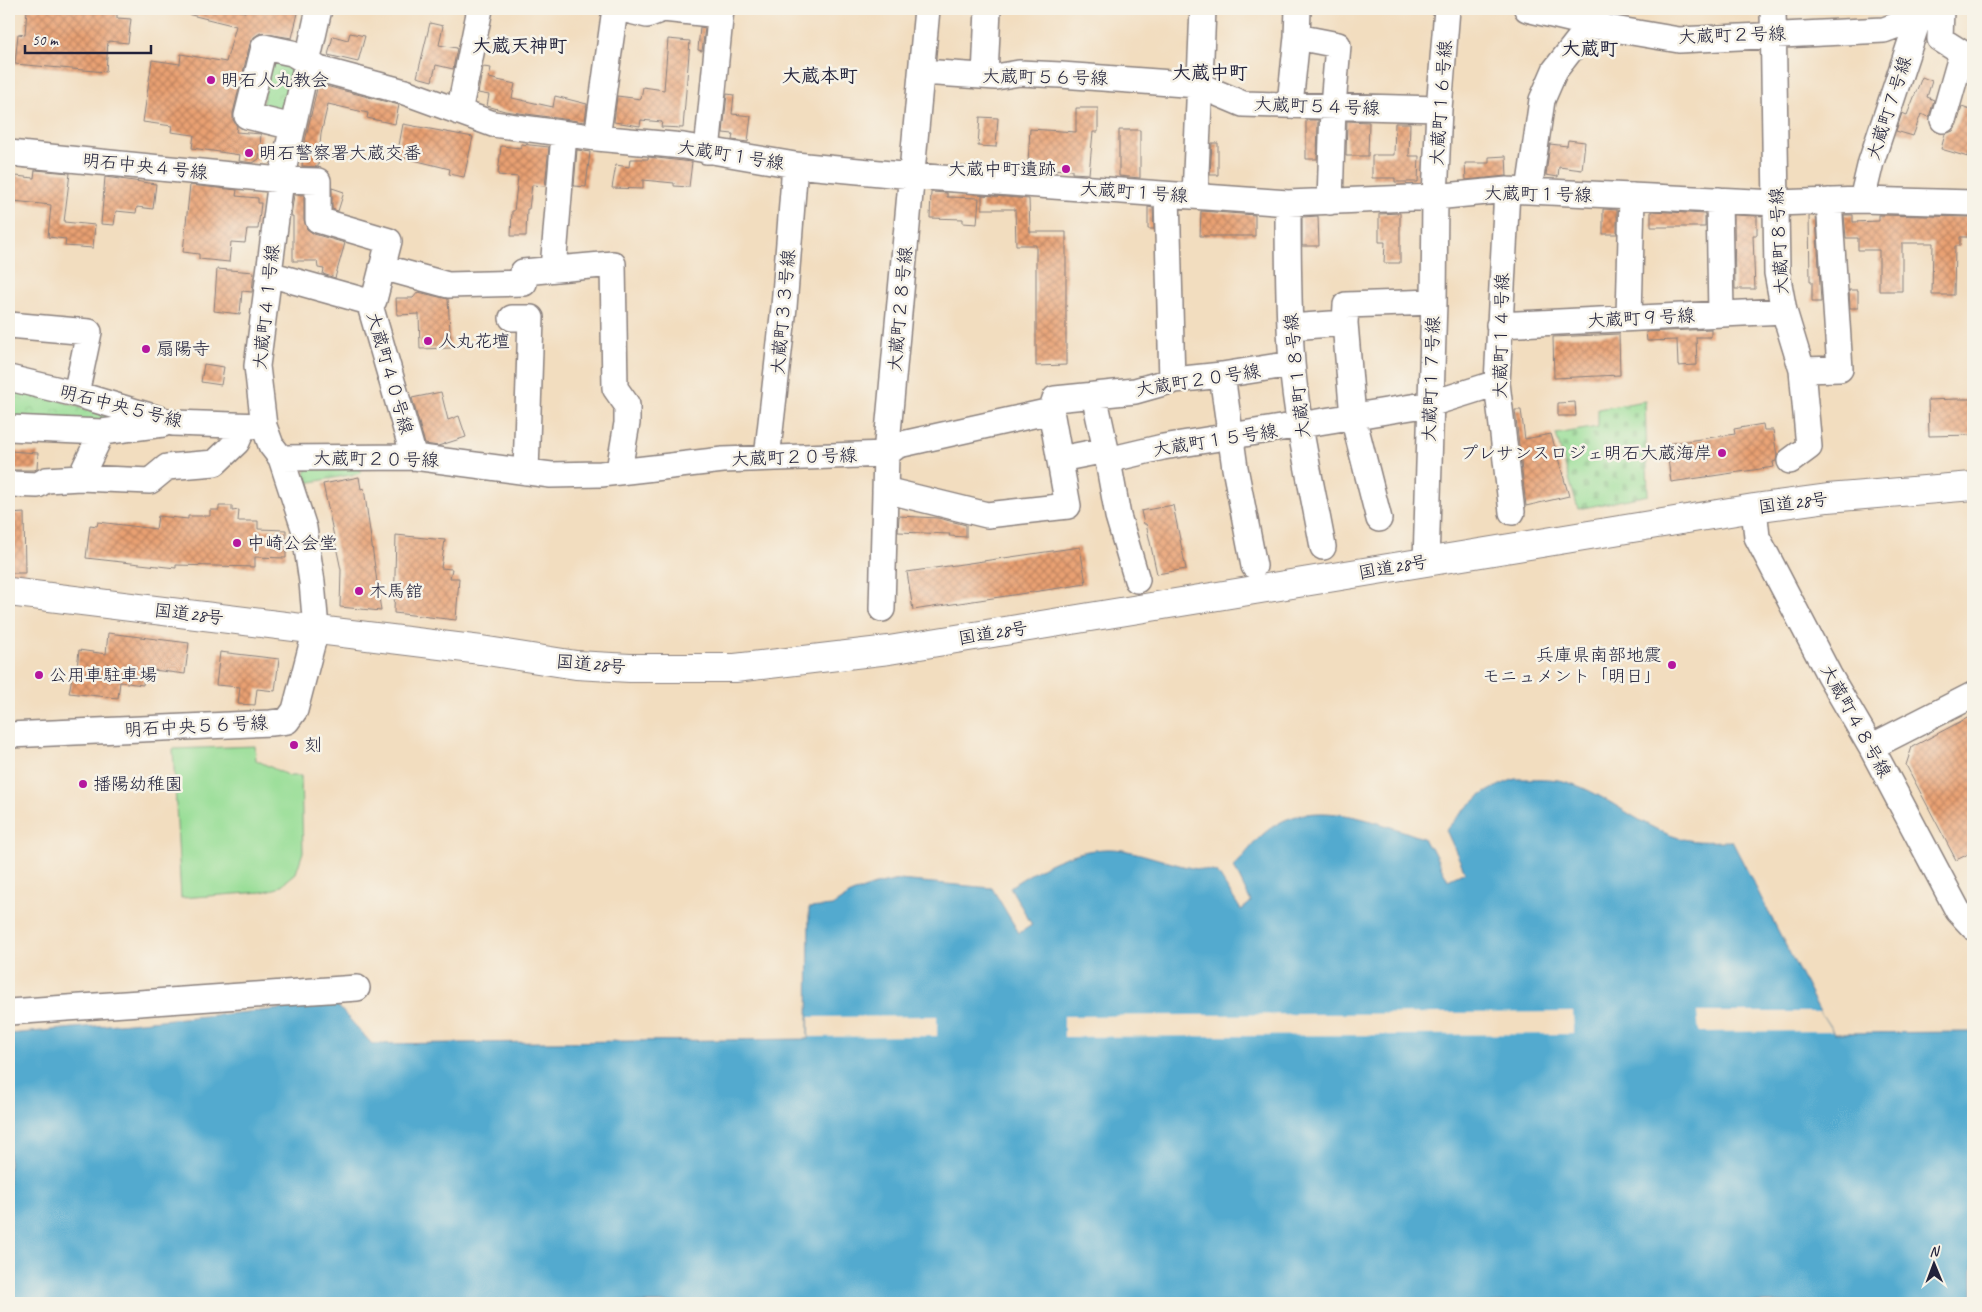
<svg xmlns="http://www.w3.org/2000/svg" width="1982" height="1312" font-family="Caveat,'Klee One',sans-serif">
  <defs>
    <pattern id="cemetery-stones" width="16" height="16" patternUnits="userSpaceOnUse" patternTransform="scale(1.25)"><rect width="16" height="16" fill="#99de97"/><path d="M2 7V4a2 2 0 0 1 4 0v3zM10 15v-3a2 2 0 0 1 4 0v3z" fill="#84be83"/></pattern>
    <pattern id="park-crowns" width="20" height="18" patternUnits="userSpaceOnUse" patternTransform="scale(1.25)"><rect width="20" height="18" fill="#99de97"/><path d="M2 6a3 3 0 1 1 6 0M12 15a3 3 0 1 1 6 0" fill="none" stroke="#84be83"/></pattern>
    <pattern id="building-cross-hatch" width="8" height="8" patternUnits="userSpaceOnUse" patternTransform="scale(1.25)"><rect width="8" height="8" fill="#e9a072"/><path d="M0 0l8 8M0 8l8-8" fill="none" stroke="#bc825f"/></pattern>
  </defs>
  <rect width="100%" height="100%" fill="#f7f3e8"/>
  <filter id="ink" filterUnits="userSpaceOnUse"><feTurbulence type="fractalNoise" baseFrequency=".02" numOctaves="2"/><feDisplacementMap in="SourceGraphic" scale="10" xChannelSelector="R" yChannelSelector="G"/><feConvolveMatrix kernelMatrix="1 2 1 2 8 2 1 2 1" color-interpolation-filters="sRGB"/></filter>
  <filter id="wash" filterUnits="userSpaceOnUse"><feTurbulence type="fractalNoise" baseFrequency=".0096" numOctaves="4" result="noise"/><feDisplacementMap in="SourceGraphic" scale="20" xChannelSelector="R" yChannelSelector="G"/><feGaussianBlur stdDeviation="1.12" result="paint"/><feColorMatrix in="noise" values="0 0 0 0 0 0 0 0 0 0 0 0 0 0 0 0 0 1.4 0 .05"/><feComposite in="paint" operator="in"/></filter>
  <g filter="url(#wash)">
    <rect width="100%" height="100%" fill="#f2ddbf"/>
    <path fill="#99de97" stroke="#5e8069" d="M255,746L256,760L289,776H301L303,852L296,873L278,888L262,892L181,898L173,749Z"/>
    <path fill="url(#cemetery-stones)" stroke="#5e8069" d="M1645,401L1648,495L1578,509L1556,434L1598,427V409Z"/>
    <path fill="url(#park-crowns)" stroke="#5e8069" d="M272,59L289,62L291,69L282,109L278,113L261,110Z
      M9,384L14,385L126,423L9,418Z
      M361,466V473L306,483L304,476L308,467Z"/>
    <path fill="#52aacf" stroke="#3a6685" d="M1515,779C1529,779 1544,778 1558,780C1601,788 1637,826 1679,838C1697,843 1714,841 1732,841L1820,1012L1834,1033L1973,1032V1303H9V1034L336,1004L372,1044L808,1039L809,908L832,906L852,893L875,885L899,880L992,888L1019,933L1032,925L1010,887C1042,865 1083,844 1123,850C1144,854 1163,861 1183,866C1194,869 1205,870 1217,872L1241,910L1251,902L1234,867C1246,854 1256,838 1271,828C1315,796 1379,823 1423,838L1427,846L1431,847L1448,880L1465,872L1446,830C1468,804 1482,791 1515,779Z"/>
    <path fill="#f2ddbf" d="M1573,1012L1574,1034L1064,1037V1016Z
      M1697,1012H1820L1832,1031L1699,1032Z
      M937,1016V1036L809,1037V1017Z"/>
    <g id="blocks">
      <path fill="url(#building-cross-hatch)" d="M27,9H117V18L131,19L128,43L108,41L106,72L15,64L18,34L25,35Z
        M188,9H231L245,12L246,9H299L292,38L260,33L254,37L250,44L233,113V120L237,126L236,132L261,134L259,159L253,163L239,161L240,155L192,148L194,135L171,132L172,126L143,122L152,60L180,64L181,54L226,62L236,26L187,14Z
        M430,23L443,26L439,45L457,48L453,69L436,65L432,81L417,77Z
        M700,27L705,28L702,51L698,50Z
        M350,33L365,36L358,62L328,55L333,36L348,40Z
        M668,39L690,41L683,128L661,127L662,122L641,120L640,126L614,122L617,96L641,99L643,87L664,90Z
        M483,67L491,68L489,78L515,84L512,98L553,107L555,96L587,104L585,122L505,111L487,106L489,95L478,93Z
        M1922,77L1932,81L1927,97L1934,100L1929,117L1921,114L1913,136L1896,131L1902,113L1907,115Z
        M318,84L399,105L395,124L367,118L368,113L328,104L321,134L318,167L302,166L305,141Z
        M727,94L734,95L732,114L751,116L748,142L732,140L733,134L723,133Z
        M1962,107L1973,111V139L1968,157L1941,149L1945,134L1953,131L1957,124Z
        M1076,108H1098V132H1093L1089,174L1072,173V170L1044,169V164L1028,163L1030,129L1076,132Z
        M980,117L998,118L996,147L978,146Z
        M1306,120H1318L1317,159H1306Z
        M1347,121L1369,122L1368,156H1346Z
        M1395,123H1410L1409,156H1419L1418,182H1395V178H1372V155H1394Z
        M403,124L473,137L464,177L449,174L450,169L397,156Z
        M1119,130H1140V178L1119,176Z
        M1568,140L1585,142L1582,170L1559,167L1558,177L1546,175L1550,144L1567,146Z
        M1212,143H1218V175H1210Z
        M521,144L549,147L545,186L532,185L529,209H527L526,236H511L512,211H514L518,177L498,175L501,146L521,148Z
        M577,150L590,152L586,187L574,186Z
        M1506,156L1507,176L1466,180L1465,163H1489V157Z
        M648,157L692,162L689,187L674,186V183L643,180V189L612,188L616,165L629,167L630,159H648Z
        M35,170L70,173L64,222L95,225L93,248L65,246L66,239L48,237L51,205L13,201L16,176L34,178Z
        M105,177L156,184L153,209L137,207L136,213L116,211L114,225L101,224Z
        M190,185L237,190L236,196L258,198V203H261L258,229H247L245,243L231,242L229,262L199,259V254L183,252Z
        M332,188L344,192L338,211L332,209Z
        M931,192L947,193V197L979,198L977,224L963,223V219L930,218Z
        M294,195H304V220L307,229L314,234L345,243L335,278L323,274L324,269L318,268L317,261H293V216H291Z
        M982,195L1029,199L1030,232H1066V365L1036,366V245H1016L1015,209H982Z
        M1148,207L1153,208L1154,229H1148Z
        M1603,209L1617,210V234H1603Z
        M1201,211L1255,215V236H1200Z
        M1651,211L1705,214V227H1651Z
        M1400,213V263H1384L1385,242H1379V214Z
        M1734,215L1757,216V235H1753L1755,289H1735Z
        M1844,215H1853V222L1879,221V215L1973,217V237H1960V246H1955L1954,295H1932L1933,243H1902V291H1879V250H1858V238H1846Z
        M1318,216L1319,246H1302V217Z
        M1809,216H1816L1821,302H1812V281H1810Z
        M217,269L254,272L252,292L242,291L240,314L214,311Z
        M1849,290H1858V308H1850Z
        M418,292L448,299L451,348L420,349L419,314L397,315L396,298H413Z
        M1711,329V337H1696L1697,365L1678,366L1677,340L1647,341L1646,332Z
        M1619,334L1620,375L1554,378L1553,337Z
        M204,364L224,367L221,385L201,382Z
        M441,392L448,420L459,416L466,437L438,446L425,444L412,398Z
        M1956,399H1973V435L1929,436L1928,400Z
        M1575,402L1576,416H1558V403Z
        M1515,410H1521L1525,439L1551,434L1569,496L1526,506Z
        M1763,424L1764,430H1773L1777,456L1776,461L1773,462L1774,467L1671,482L1666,444L1735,434L1734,429Z
        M9,451L38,453L37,469L34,470H9Z
        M359,477L361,489L364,488L381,611L340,607L341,570L323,484Z
        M1173,505L1186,569L1157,574L1146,524H1144L1141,511Z
        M219,506H232V511L239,510L238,521H258V529L286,530V558L255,557V567L176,565V568L86,558L90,525L97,526L98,522L156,529L158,516L188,519V516H210V510H219Z
        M24,513L25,573H9V514Z
        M899,516L938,518L966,525V537L949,536L950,534L898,532Z
        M396,535L445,540L441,568L452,569L450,578H459L456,620L394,613Z
        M1080,547L1086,584L913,610L907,572Z
        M108,633L189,643L185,674L145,669L143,685L120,682L118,698L69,693L72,677H76L79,650L106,654Z
        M220,652L279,659L275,691L257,689L255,705L238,704L240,687L216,685Z
        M1973,715V852L1956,860L1906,765L1912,747Z"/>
    </g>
  </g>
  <g filter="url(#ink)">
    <use href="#blocks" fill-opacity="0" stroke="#8a807d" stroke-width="1"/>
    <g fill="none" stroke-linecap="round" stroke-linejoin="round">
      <defs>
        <path id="minor" d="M622,9L647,15L663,9L720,15
          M1298,9L1297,37L1338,45L1333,106L1330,202
          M1527,9L1608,28L1679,40L1884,30L1919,17L1935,9
          M1773,9L1777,273L1784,311L1802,370L1809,447L1790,461
          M1941,9L1940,39L1962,53L1943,120
          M922,72L996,77L1019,73L1061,75L1198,85L1243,104L1439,109
          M985,76L988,9
          M1290,104L1297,37
          M459,112L480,9
          M293,127L247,116L264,47L292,53L319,69L405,92L493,124L597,138L683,146L795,165L912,176L1288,203L1435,197L1507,190L1776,203L1862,200L1973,203
          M597,138L615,9
          M707,151L721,9
          M9,153L281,180L318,181V220L389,241L374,300L369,302
          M1507,190L1497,383L1512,512
          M1529,191L1542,100L1555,70L1591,24
          M1167,195L1172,381
          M1195,196L1203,9
          M1719,200L1721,314
          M1862,200L1871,162L1919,17
          M1288,203C1288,256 1288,310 1292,363C1297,425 1312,486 1323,547
          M382,267L448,285L524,283L523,272L613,264L615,388L627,405V423L619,470
          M553,269L564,134
          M269,274L369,302L414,457
          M512,318H531L526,472
          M1629,318L1632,196
          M9,325L89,332L76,394
          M1499,325L1784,311
          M1290,327L1345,323
          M1802,370L1840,369L1829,201
          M1222,375L1235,468L1254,566
          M9,378L76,394L173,423L264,426
          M1094,395L1106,450
          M9,428L102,432L163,424
          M281,458L414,457L551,475L601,474L723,460L886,454L898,445L1051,411L1055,399L1135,391L1174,380L1222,375L1292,364
          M767,458L784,307L795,165
          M1060,459L1106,450L1118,516L1137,580
          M1108,460L1163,447L1430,404L1497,383
          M80,478L102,432
          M9,484L38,485L46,480L80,478L150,481L167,467L215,463L237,442L244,426
          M885,490L987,515L1068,506L1051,411
          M1754,508L1757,537L1829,675L1871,747L1958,911L1973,927
          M1379,519L1353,417L1345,323L1346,305L1434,302
          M1426,562L1434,302L1435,197L1439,109L1447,9
          M882,609L886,454L927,9
          M9,735L271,723L287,721L295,710L316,629L312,582L304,528L281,458L271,445L264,426L257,366L281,180L319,9
          M1871,747L1973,695
          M9,1012L357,988"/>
        <path id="highway" d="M9,592L481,650L576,665L630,668H735L889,650L1754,508L1828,498L1973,486"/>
      </defs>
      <use href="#minor" stroke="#8a807d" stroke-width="28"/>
      <use href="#highway" stroke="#8a807d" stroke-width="30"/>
      <use href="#minor" stroke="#fff" stroke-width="25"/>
      <use href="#highway" stroke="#fff" stroke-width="28"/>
    </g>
  </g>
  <g fill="#b5179e" stroke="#f7f3e8" stroke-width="2">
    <circle cx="211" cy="80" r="5"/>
    <circle cx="249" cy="153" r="5"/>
    <circle cx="1066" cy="169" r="5"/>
    <circle cx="428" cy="341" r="5"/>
    <circle cx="146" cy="349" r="5"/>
    <circle cx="1722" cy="453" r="5"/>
    <circle cx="237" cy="543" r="5"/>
    <circle cx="359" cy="591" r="5"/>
    <circle cx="1672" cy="665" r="5"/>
    <circle cx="39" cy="675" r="5"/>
    <circle cx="294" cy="745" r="5"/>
    <circle cx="83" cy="784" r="5"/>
  </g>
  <g text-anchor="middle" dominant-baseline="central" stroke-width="5" stroke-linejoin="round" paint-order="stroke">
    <g font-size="18" fill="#22223b" stroke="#f7f3e8">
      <text transform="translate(1732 35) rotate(-2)">大蔵町２号線</text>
      <text transform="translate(1045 77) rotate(1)">大蔵町５６号線</text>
      <text transform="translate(1441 103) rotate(-86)">大蔵町１６号線</text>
      <text transform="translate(1317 106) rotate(2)">大蔵町５４号線</text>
      <text transform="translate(1889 108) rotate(-72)">大蔵町７号線</text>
      <text transform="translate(731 155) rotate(9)">大蔵町１号線</text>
      <text transform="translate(145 166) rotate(6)">明石中央４号線</text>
      <text transform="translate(1134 192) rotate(4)">大蔵町１号線</text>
      <text transform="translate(1538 194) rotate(1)">大蔵町１号線</text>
      <text transform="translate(1779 241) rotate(-93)">大蔵町８号線</text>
      <text transform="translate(266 307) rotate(-84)">大蔵町４１号線</text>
      <text transform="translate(900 309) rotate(-85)">大蔵町２８号線</text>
      <text transform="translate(783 312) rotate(-85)">大蔵町３３号線</text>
      <text transform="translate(1641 318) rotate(-3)">大蔵町９号線</text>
      <text transform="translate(1501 336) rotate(-89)">大蔵町１４号線</text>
      <text transform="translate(390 373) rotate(74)">大蔵町４０号線</text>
      <text transform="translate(1297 376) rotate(-96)">大蔵町１８号線</text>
      <text transform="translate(1431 379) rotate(-88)">大蔵町１７号線</text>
      <text transform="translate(1198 380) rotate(-9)">大蔵町２０号線</text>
      <text transform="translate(121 406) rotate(14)">明石中央５号線</text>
      <text transform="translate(1215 440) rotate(-9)">大蔵町１５号線</text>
      <text transform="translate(794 457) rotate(-2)">大蔵町２０号線</text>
      <text transform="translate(376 459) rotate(1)">大蔵町２０号線</text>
      <text transform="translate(1793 503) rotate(-7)">国道28号</text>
      <text transform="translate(1393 567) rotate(-10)">国道28号</text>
      <text transform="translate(189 614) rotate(7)">国道28号</text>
      <text transform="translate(993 633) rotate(-9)">国道28号</text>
      <text transform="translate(591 664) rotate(5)">国道28号</text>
      <text transform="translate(1856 721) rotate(61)">大蔵町４８号線</text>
      <text transform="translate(196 726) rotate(-3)">明石中央５６号線</text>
    </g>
    <g font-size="18" fill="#22223b" stroke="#f7f3e8" text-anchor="start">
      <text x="221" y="80">明石人丸教会</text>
      <text x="259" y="153">明石警察署大蔵交番</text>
      <text x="1056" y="169" text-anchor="end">大蔵中町遺跡</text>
      <text x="438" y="341">人丸花壇</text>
      <text x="156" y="349">扇陽寺</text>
      <text x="1712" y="453" text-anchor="end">プレサンスロジェ明石大蔵海岸</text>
      <text x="247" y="543">中崎公会堂</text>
      <text x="369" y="591">木馬舘</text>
      <text x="1662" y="655" text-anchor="end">兵庫県南部地震<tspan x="1662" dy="21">モニュメント「明日」</tspan></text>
      <text x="49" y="675">公用車駐車場</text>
      <text x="304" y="745">刻</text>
      <text x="93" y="784">播陽幼稚園</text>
    </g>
    <g font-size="19" font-weight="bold" fill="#22223b" stroke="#f7f3e8">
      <text x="520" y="46">大蔵天神町</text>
      <text x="1590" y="49">大蔵町</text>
      <text x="1210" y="73">大蔵中町</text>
      <text x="820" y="76">大蔵本町</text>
    </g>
  </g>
  <rect width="1982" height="1312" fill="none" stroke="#f7f3e8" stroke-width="30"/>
  <g transform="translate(1934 1264) rotate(359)" stroke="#f7f3e8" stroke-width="4" paint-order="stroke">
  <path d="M0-4L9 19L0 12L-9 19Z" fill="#22223b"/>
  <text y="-8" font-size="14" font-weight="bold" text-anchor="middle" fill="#22223b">N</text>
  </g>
  <path d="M25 45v8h126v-8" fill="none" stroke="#22223b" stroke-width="2.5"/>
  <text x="32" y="45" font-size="15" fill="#22223b" stroke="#f7f3e8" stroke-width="4" paint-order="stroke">50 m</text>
</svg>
